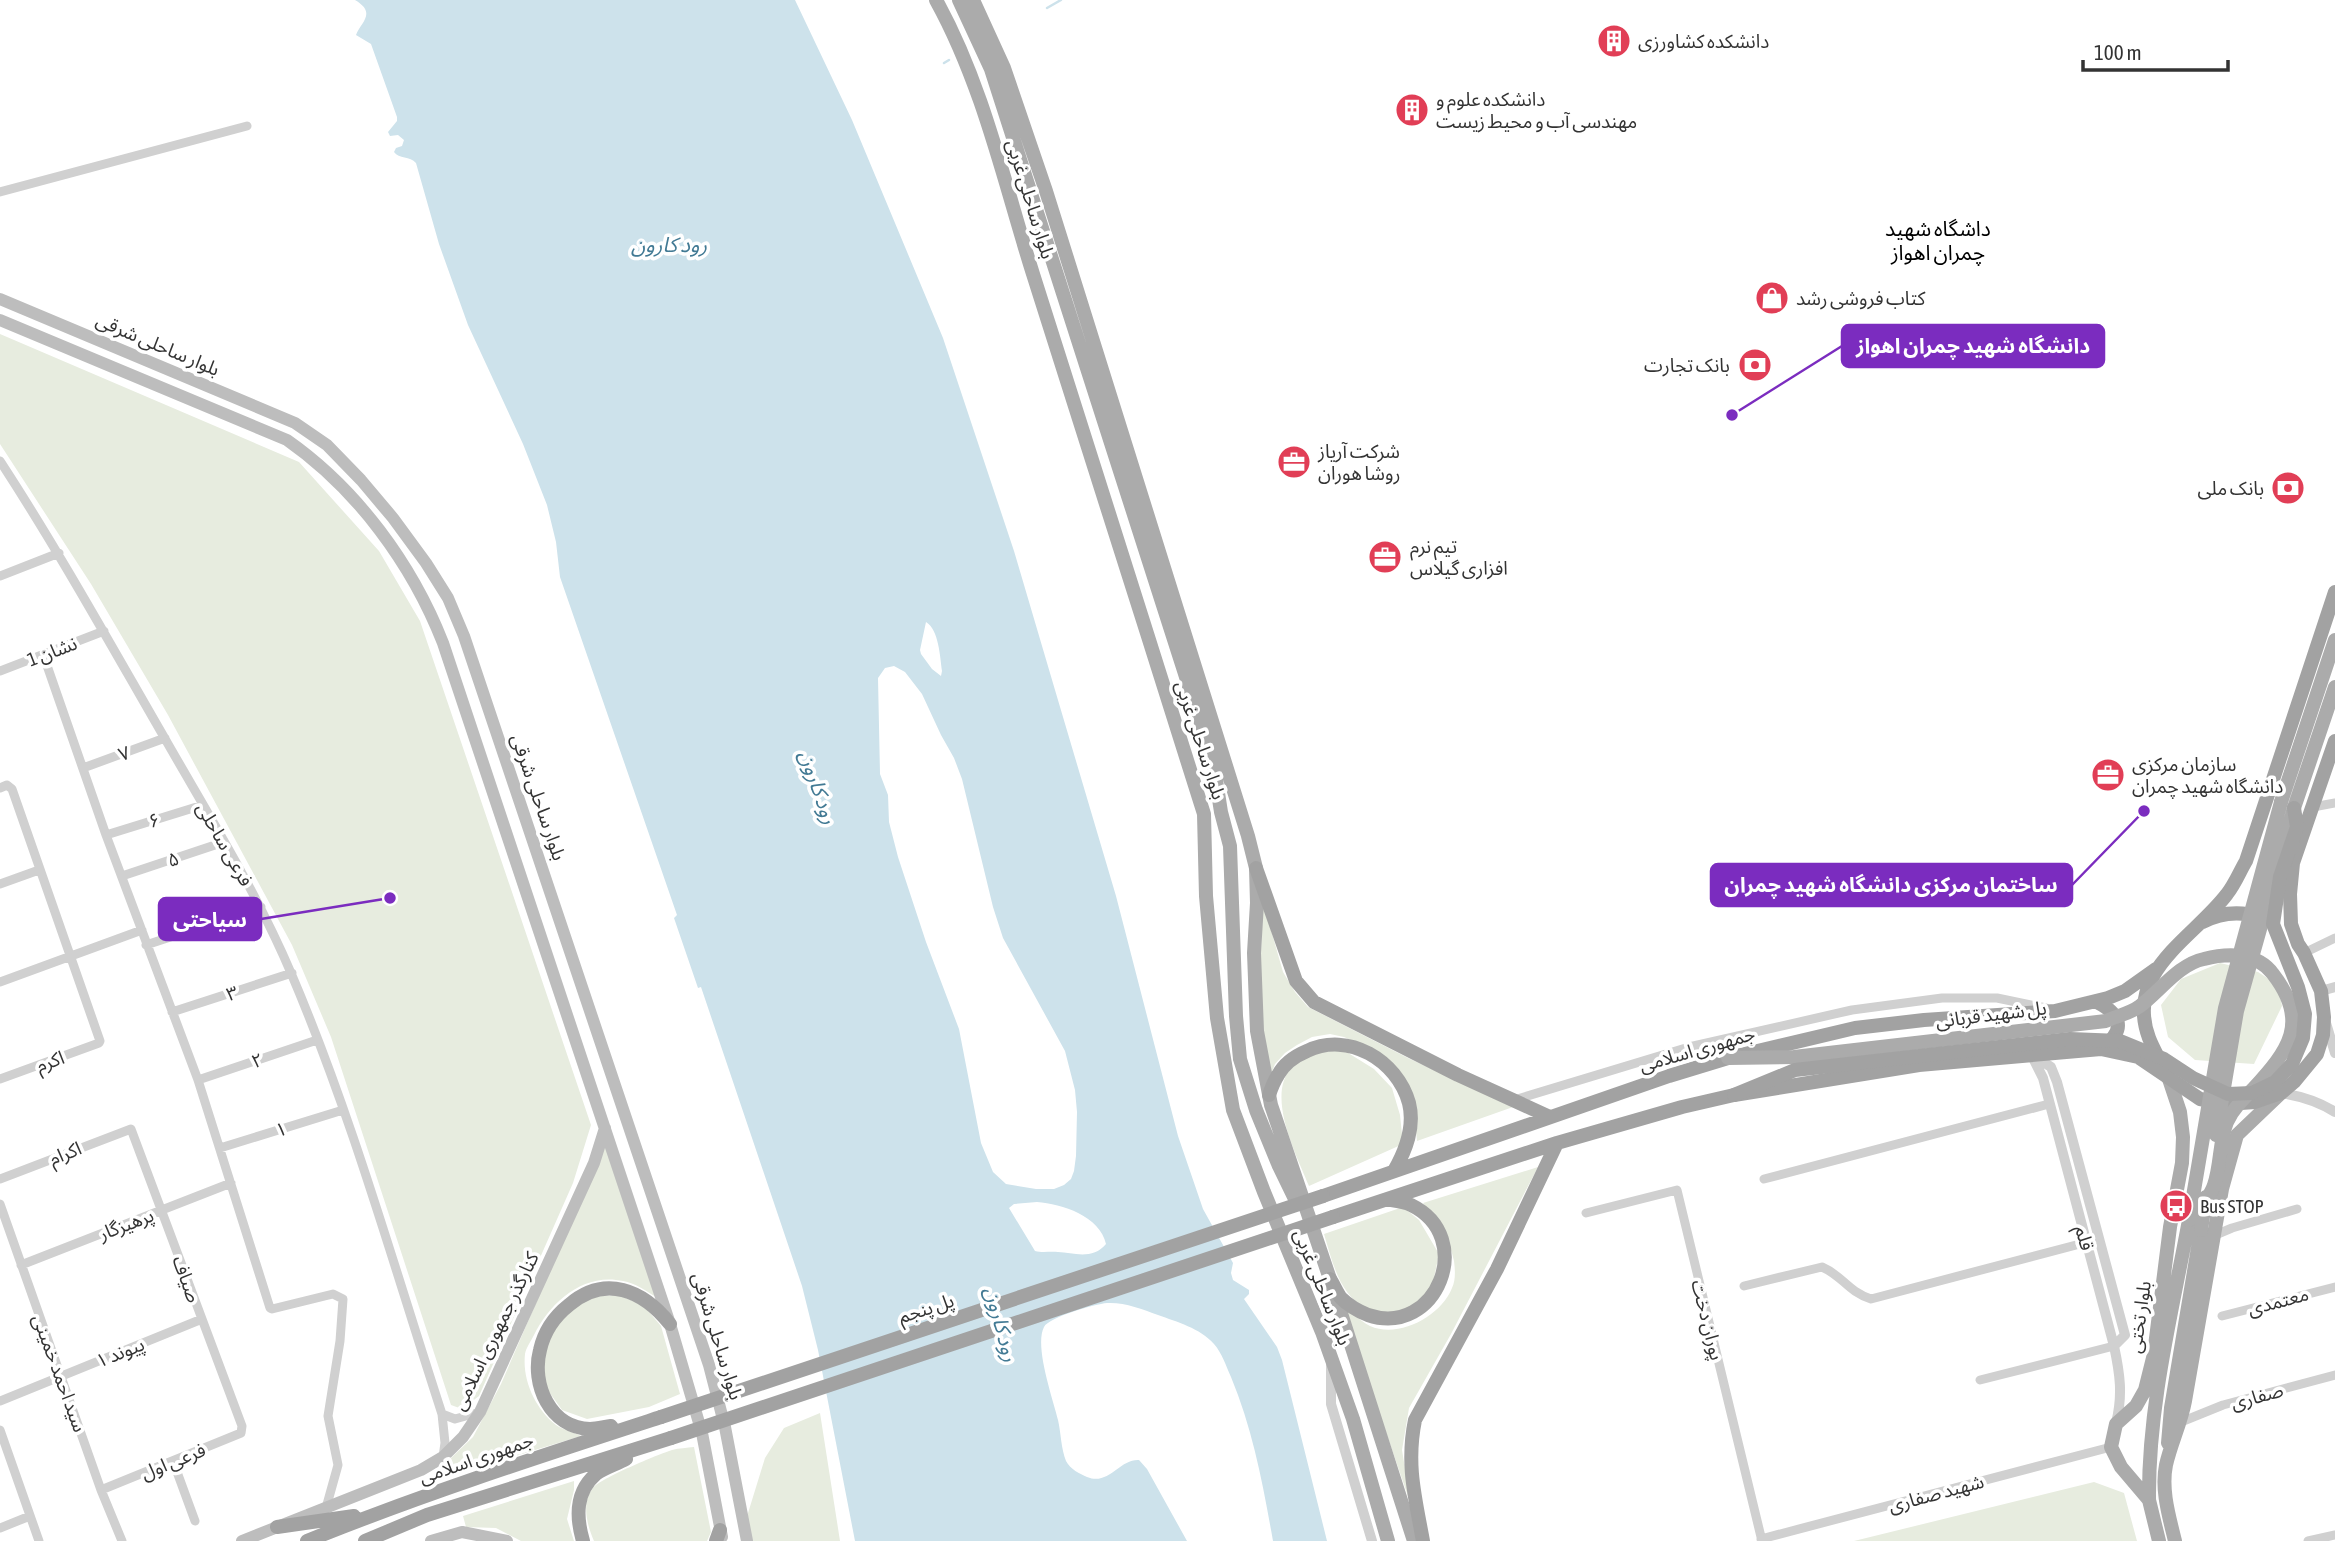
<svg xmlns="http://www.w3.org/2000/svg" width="2335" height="1541" font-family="'Asap Condensed','Noto Sans Arabic',sans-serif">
  <rect width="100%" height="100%" fill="#fff"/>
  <path fill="#e7ecdf" d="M0,334L299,462L379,551L420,621L591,1125L573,1183L479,1396L462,1409L451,1405L331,1037L292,945L168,715L91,584L0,444Z
    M1263,902L1283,972L1295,992L1308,1007L1408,1058L1513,1107L1417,1141L1413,1102L1360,1044L1344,1037L1330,1034L1312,1037L1297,1045L1285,1053L1275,1064L1269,1079L1263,1037L1260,975Z
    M2220,963L2258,972L2278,985L2282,1006L2254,1064L2195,1060L2168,1037L2161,1005L2181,979Z
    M1315,1051H1345L1374,1069L1392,1088L1400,1115L1403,1144L1309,1186C1297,1156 1265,1095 1292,1067C1298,1061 1308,1056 1315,1051Z
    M605,1143L656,1297C646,1291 635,1283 623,1281C584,1272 550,1302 534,1335C531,1341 526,1348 525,1354C522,1381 536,1409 556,1425C563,1430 573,1432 581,1436L447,1477V1462L473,1437L501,1384Z
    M1538,1167L1451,1334L1409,1408L1402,1450L1411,1505L1341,1301C1350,1309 1359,1321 1370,1326C1399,1339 1441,1316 1452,1288C1456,1280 1455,1269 1454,1261C1450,1239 1435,1221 1423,1203Z
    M1403,1207L1419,1220L1439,1254L1430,1297L1392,1316C1384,1313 1374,1312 1366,1308C1339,1295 1332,1260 1324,1234Z
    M618,1295L643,1305L661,1326L680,1394L649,1407L587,1419L562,1410L547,1389L543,1372L545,1347L559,1321L580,1302L599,1296Z
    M820,1413L840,1541H747L744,1526L765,1458L784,1428Z
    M694,1447L711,1532L707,1541H594C587,1525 581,1503 593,1488C599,1479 659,1454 672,1450C679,1448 687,1448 694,1447Z
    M574,1481V1490L567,1519L574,1541H521L496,1528L466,1527L463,1516Z
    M2094,1482L2124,1493L2137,1541H1854Z"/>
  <path fill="#cde2eb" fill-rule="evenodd" d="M355,0H795L852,120L943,338L1014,551L1055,690L1116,896L1178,1136L1203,1209L1233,1263L1231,1273L1233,1280L1249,1290V1294L1244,1299L1277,1347L1282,1360L1327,1541H1273C1263,1485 1253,1430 1231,1377C1226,1366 1222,1353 1214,1344C1200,1328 1177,1322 1158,1315C1142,1309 1124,1302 1107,1303C1095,1304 1049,1317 1044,1327C1034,1346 1053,1399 1058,1420C1061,1433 1061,1449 1066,1461C1070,1469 1080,1474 1087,1477C1109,1486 1119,1459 1139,1460L1147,1469L1187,1541H855L818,1350L802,1286L701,987L698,988L674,918L677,915L560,577L556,542L547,505L523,444L468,325L439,244L416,163C410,156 399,159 394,152L396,148L402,146L404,140L398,135L390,136L388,132L397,121V117L371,44L356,35C361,22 377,13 355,0ZM926,622C939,630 940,657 942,671L941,676L932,669L921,654L920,650ZM894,666L905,672L922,694L941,735L954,758L962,779L993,907L1003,938L1065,1051L1075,1090L1077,1112L1076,1156L1074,1171L1071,1179L1064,1185L1054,1189H1036L1006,1184L993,1172L981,1143L959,1029L926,942L898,857L889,822L888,795L880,774L878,678L885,668ZM1037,1202C1062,1204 1100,1216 1106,1244C1093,1260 1074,1253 1058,1252C1050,1251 1043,1253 1035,1251L1009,1208L1014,1204Z"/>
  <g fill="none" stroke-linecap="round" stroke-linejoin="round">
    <path stroke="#cde2eb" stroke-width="2.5" d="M1047,8L1061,0
      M944,63L949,60"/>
    <path stroke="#d0d0d0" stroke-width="9" d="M0,192L247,126
      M0,461C60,553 113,649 168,744C211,819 257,893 291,973C352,1116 394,1267 442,1414L445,1443L443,1457
      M0,576L59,553
      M43,654L106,835L198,1080L270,1308L272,1309L333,1294L343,1299L340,1341L328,1416L338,1465L326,1508
      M0,671L104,631
      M83,768L165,738
      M0,788L7,785L12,789L100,1041L99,1043L0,1079
      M2313,807L2335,803
      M106,835L203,805
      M122,876L224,842
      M0,884L39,870
      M146,945L261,907
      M2304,953L2335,938
      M0,982L142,930
      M172,1012L292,973
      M198,1080L317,1040
      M1514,1100L1689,1047L1852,1010L1942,998H1997L2046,1008
      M220,1148L343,1110
      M0,1179L131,1129L242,1426L241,1433L101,1490
      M1764,1179L2049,1104
      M0,1204L101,1490L122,1541
      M1586,1213L1677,1190L1762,1541
      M2213,1236L2232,1228L2297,1209
      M21,1265L231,1183
      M1744,1286L1822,1267C1843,1276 1847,1291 1871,1299L2099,1239
      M2222,1316L2335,1287
      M1980,1380L2114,1346
      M0,1401L202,1319
      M442,1414L455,1419L480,1412
      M2181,1422L2223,1405L2335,1375
      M0,1430L39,1541
      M173,1461L195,1521
      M0,1528L30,1516
      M1761,1539L2111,1447
      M2308,1541L2335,1535"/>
    <path stroke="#d0d0d0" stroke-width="10" d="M2321,991L2335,987
      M2326,1023L2335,1053
      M2031,1054L2043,1078L2114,1346C2120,1374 2123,1395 2116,1423
      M2034,1056L2051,1067L2057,1082L2125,1335L2114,1346
      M2281,1093C2301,1096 2318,1101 2335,1112
      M1331,1365V1404L1372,1541"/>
    <path stroke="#bdbdbd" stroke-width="12" d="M0,299L295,423L327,445L361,480L393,518L426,563L448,598L464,636L709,1365L725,1427L747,1541
      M0,320L287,440C357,489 412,564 443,643L670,1324L702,1433L722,1537
      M242,1541L421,1470L443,1457L463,1437L480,1412L594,1163L605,1128
      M431,1541L462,1532L507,1541"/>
    <path stroke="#ababab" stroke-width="14" d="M936,0C983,85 1004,182 1033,274C1091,454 1147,634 1204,814L1206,896L1217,1018L1233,1110L1264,1192L1322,1332L1353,1419L1388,1541
      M959,0L991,69L1213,761L1221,812L1230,846L1236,1016L1240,1059L1256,1110L1279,1166L1295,1199
      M973,0L1004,68L1046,191L1248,836L1256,868L1257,903L1254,953L1257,1031L1271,1105L1330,1279L1414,1541
      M2281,802L2335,640
      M2294,808L2335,687
      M2168,1443L2171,1408L2201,1230
      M2149,1500C2148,1406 2172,1312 2189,1220
      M2159,1541L2149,1500L2121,1467L2111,1447L2116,1424L2136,1406L2145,1390L2154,1354L2170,1227L2182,1163L2183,1137L2180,1112L2168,1076
      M2175,1541C2169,1516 2161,1490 2166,1465C2171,1443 2181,1423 2185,1401L2222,1189L2237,1135L2281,1093"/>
    <path stroke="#a2a2a2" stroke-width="14" d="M1256,868L1296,981L1314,1002L1458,1075L1550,1117
      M2203,922C2221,912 2240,911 2261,917
      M2097,1002C2120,1014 2127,1029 2103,1047
      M2161,1063C2157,1055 2152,1046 2149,1038C2124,971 2194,938 2227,894C2235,884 2240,871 2246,861L2335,592
      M1269,1095C1271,1089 1274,1081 1278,1075C1284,1064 1295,1056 1307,1051C1348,1031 1397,1060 1409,1103C1415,1127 1406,1150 1394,1171
      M1323,1196L1669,1076L1728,1058L1855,1028L1924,1020L2055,1011L2108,998L2125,991L2156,969
      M1333,1217L1557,1143L1682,1107L1734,1095L1919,1065L2101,1049L2138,1057L2200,1099L2227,1104L2255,1102L2281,1093L2294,1082L2317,1054L2323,1035L2324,1017L2321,991L2304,953L2298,944L2291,924L2290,894L2293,863L2335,741
      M1330,1279C1334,1285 1337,1293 1341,1298C1349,1306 1358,1311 1368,1315C1437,1338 1477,1237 1411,1205C1405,1202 1397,1201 1390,1200
      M611,1426C604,1427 596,1429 590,1429C550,1428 531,1384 540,1350C544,1332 555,1316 569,1305C605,1274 643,1290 670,1324
      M277,1527L354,1516
      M307,1541C423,1494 541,1456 661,1417
      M365,1541L427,1515L671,1438
      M583,1541C576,1517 575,1492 596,1474C604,1468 617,1464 626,1459
      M716,1541L720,1530
      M1423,1541C1415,1497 1406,1464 1415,1420L1497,1269L1557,1143"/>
    <path stroke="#ababab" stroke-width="14" d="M1728,1058L1794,1057L2106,1021C2117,1016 2131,1013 2140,1006C2160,991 2179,964 2204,959C2227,953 2257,952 2273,974C2310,1022 2289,1050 2253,1089C2243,1099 2233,1109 2227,1122C2219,1142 2221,1165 2214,1185C2212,1192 2207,1198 2204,1204
      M2216,1135L2237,1011L2294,808
      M2189,1220L2225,1008L2281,802
      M2201,1230L2206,1197"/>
    <path stroke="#a2a2a2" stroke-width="14" d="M1734,1095L1795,1070L2070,1039L2120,1041L2164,1059L2193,1078L2228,1094L2252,1093L2275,1082L2292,1064L2303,1038L2305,1014L2298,987L2273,924L2280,877L2297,827L2294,808
      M661,1417L1323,1196
      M671,1438L1333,1217"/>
  </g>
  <defs>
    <symbol id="building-disc" viewBox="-11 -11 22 22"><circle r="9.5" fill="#e13e56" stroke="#fff"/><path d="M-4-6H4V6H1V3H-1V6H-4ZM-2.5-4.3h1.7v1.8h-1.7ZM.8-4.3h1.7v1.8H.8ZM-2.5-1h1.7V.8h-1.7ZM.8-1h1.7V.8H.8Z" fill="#fff"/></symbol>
    <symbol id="shop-disc" viewBox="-11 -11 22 22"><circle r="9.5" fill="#e13e56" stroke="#fff"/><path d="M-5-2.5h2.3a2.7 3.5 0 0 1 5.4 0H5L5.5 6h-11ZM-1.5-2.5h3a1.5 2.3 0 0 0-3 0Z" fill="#fff"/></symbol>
    <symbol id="bank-disc" viewBox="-11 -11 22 22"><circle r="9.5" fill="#e13e56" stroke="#fff"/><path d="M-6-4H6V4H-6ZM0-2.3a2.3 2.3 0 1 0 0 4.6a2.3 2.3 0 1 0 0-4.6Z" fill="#fff"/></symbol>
    <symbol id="office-disc" viewBox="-11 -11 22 22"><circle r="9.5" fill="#e13e56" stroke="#fff"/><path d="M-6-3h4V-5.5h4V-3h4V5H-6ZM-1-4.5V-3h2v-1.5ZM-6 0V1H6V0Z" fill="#fff"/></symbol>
    <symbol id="bus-disc" viewBox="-11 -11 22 22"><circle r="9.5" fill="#e13e56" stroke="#fff"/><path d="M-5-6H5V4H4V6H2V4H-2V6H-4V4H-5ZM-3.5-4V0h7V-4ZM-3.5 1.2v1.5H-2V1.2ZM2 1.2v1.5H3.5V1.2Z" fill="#fff"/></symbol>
  </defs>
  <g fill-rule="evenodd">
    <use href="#building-disc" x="1595" y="22" width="38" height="38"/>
    <use href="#building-disc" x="1393" y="91" width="38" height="38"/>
    <use href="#shop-disc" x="1753" y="279" width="38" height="38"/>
    <use href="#bank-disc" x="1736" y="346" width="38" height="38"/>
    <use href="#office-disc" x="1275" y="443" width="38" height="38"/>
    <use href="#bank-disc" x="2269" y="469" width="38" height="38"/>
    <use href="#office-disc" x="1366" y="538" width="38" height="38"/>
    <use href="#office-disc" x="2089" y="756" width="38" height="38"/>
    <use href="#bus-disc" x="2157" y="1187" width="38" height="38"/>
  </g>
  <g text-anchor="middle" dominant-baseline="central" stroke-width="7" stroke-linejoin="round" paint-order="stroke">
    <g font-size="19" fill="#333" stroke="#fff" text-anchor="start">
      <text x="1638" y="41">دانشکده کشاورزی</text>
      <text x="1436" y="99">دانشکده علوم و<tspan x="1436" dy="22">مهندسی آب و محیط زیست</tspan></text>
      <text x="1796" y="298">کتاب فروشی رشد</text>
      <text x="1730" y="365" text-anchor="end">بانک تجارت</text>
      <text x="1318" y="451">شرکت آریاز<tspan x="1318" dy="22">روشا هوران</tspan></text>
      <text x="2264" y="488" text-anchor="end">بانک ملی</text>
      <text x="1410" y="546">تیم نرم<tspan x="1410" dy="22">افزاری گیلاس</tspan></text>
      <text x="2132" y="764">سازمان مرکزی<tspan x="2132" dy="22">دانشگاه شهید چمران</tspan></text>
      <text x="2200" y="1206">Bus STOP</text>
    </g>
    <g font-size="19" fill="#333" stroke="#fff">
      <text transform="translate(1031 199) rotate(73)">بلوار ساحلی غربی</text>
      <text transform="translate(158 344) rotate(23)">بلوار ساحلی شرقی</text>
      <text transform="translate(52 651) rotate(-21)">نشان 1</text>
      <text transform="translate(1201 740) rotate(72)">بلوار ساحلی غربی</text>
      <text transform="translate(124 753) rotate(-20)">۷</text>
      <text transform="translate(539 797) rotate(71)">بلوار ساحلی شرقی</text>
      <text transform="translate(154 820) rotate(-18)">۶</text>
      <text transform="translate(225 844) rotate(60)">فرعی ساحلی</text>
      <text transform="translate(173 859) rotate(-18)">۵</text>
      <text transform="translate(232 993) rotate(-18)">۳</text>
      <text transform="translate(1991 1014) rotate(-7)">پل شهید قربانی</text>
      <text transform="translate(1697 1049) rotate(-16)">جمهوری اسلامی</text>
      <text transform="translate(257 1060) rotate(-19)">۲</text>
      <text transform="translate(50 1061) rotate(-20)">اکرم</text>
      <text transform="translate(281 1129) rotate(-17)">۱</text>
      <text transform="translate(65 1153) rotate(-22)">اکرام</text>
      <text transform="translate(126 1224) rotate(-21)">پرهیزگار</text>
      <text transform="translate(2085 1238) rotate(75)">قلم</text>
      <text transform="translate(187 1279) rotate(70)">صیاف</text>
      <text transform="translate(1323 1287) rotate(68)">بلوار ساحلی غربی</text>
      <text transform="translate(2278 1301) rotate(-15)">معتمدی</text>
      <text transform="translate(926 1308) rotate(-18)">پل پنجم</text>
      <text transform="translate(2139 1317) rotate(-82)">بلوار تختی</text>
      <text transform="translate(1708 1320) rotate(76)">پوران دخت</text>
      <text transform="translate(495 1331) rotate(-64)">کنارگذر جمهوری اسلامی</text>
      <text transform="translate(718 1336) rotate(73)">بلوار ساحلی شرقی</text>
      <text transform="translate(120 1352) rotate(-22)">پیوند ۱</text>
      <text transform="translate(60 1373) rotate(70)">سید احمد خمینی</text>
      <text transform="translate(2257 1396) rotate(-15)">صفاری</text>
      <text transform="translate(476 1458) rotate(-19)">جمهوری اسلامی</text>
      <text transform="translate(173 1461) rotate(-22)">فرعی اول</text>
      <text transform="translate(1936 1493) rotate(-15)">شهید صفاری</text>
    </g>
    <g font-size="21" fill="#000" stroke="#fff">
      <text x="1938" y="228">داشگاه شهید<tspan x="1938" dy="24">چمران اهواز</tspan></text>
    </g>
    <g font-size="21" font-style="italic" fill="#427a94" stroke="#fff">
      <text x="669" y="244">رود کارون</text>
      <text transform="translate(819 787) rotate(71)">رود کارون</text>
      <text transform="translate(1002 1324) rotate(75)">رود کارون</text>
    </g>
  </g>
  <path fill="none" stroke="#7b2cbf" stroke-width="2.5" d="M1732 415L1842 346M2144 811L2072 885M390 898L261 919"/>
  <g fill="#7b2cbf" stroke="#fff" stroke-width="2.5">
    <circle cx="1732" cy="415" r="7"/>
    <circle cx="2144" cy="811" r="7"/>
    <circle cx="390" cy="898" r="7"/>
  </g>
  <g fill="#7b2cbf" stroke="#7b2cbf" stroke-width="2.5">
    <rect x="1842" y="325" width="262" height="42" rx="7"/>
    <rect x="1711" y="864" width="361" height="42" rx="7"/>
    <rect x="159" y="898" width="102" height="42" rx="7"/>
  </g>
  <g font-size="21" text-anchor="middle" font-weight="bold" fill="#fff">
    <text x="1973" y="353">دانشگاه شهید چمران اهواز</text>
    <text x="1891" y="892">ساختمان مرکزی دانشگاه شهید چمران</text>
    <text x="210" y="927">سیاحتی</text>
  </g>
  <path d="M2083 60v10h145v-10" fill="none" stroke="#333333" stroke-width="3.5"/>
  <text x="2094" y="60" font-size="21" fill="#333333" stroke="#ffffff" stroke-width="5" paint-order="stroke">100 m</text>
</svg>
